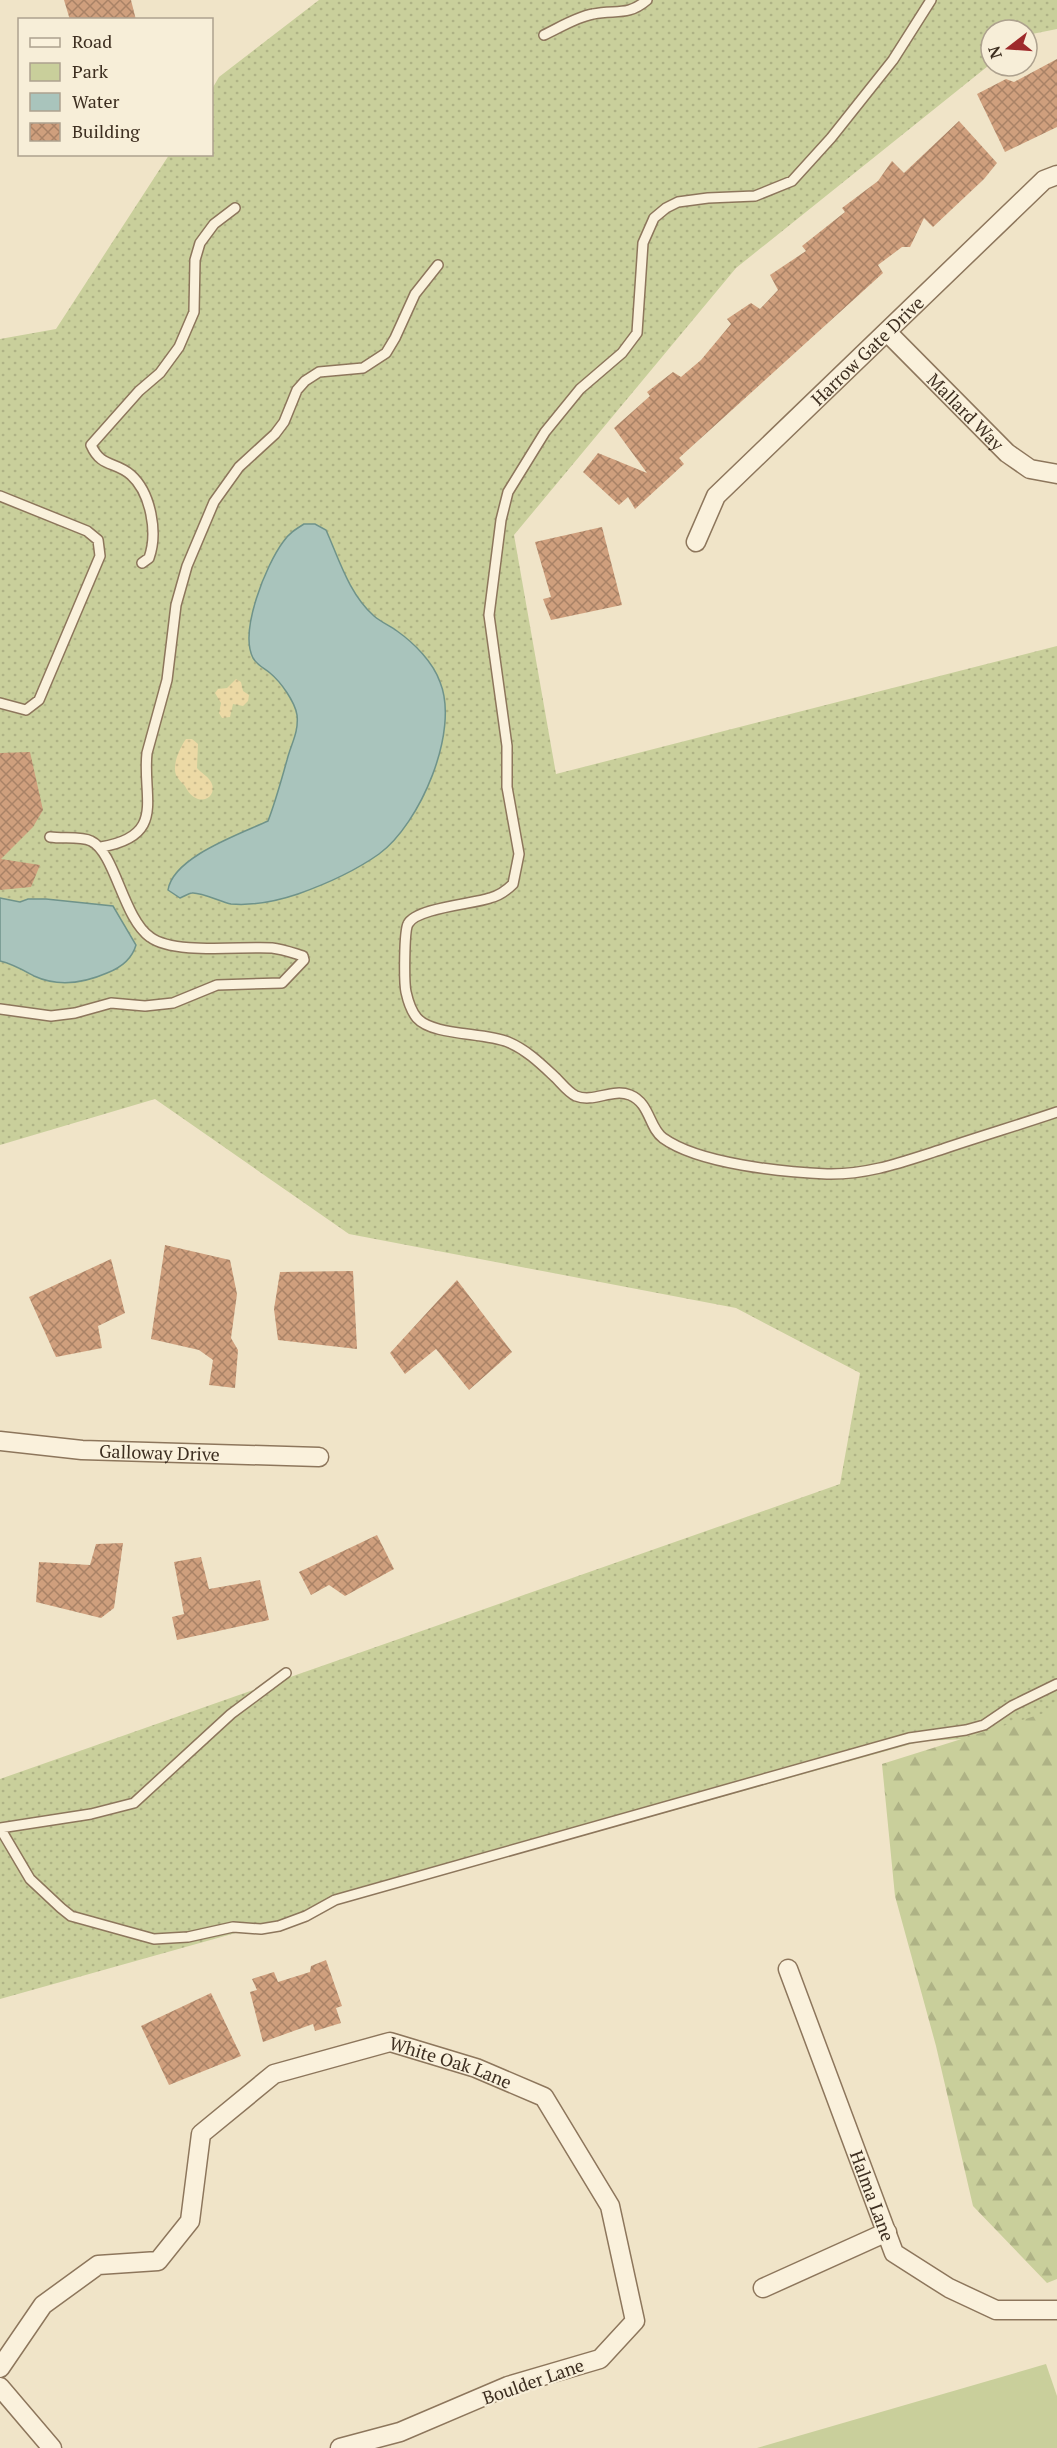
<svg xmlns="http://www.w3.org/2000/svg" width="1057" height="2448" font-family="'PT Serif',serif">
  <defs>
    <pattern id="grass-dots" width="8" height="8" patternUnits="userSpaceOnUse" patternTransform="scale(1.5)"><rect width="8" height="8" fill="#c9cf9b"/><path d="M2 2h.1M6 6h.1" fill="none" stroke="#aeb285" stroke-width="1.8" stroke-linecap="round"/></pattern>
    <pattern id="forest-firs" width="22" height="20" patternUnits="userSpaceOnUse" patternTransform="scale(1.5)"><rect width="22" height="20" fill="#c9cf9b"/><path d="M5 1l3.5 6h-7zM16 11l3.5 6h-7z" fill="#aeb285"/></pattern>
    <pattern id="sand-dots" width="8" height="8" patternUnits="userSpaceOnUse" patternTransform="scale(1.5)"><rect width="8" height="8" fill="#ecd9a5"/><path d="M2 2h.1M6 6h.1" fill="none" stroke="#cbbb8e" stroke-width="1.8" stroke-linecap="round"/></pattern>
    <pattern id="building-cross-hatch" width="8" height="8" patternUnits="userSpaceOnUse" patternTransform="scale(1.5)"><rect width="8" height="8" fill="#cf9f7d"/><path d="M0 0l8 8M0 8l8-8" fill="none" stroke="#a98266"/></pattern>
  </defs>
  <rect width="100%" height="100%" fill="#f0e4c8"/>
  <path fill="url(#grass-dots)" d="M319,0H1057V29L1027,35V30H991V62L988,66L736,268L514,535L556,774L1057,646V1735L922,1741L0,1999V1779L840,1484L860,1373L736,1308L349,1234L155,1099L0,1145V339L56,329L169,155L212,154V89L219,77Z"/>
  <path fill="url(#forest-firs)" d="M1057,1709V2279L1047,2283L973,2206L936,2046L895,1896L882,1764Z"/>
  <path fill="url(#sand-dots)" d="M236,679L241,682L243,691L249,695L248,701L243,706L233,704L230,717L222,718L219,713L221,703L215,693L218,689L227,688Z
    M186,739H192L198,744L197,768C201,773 208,776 211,782C216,791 210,802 198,799C192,797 188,792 185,786C182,783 178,779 176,775C172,765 180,747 186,739Z"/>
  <path fill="#c9cf9b" d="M1046,2364L1057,2396V2448H757Z"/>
  <path fill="#a9c4bc" stroke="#6f938a" stroke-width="1.5" d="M304,524H315L326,530C339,559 349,594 374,616C381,622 390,626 397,631C414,643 433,662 440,682C460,731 420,824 379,854C355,871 326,884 298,894C277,901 254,906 231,904C221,902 201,892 192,893C189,893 183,897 180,898L168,890C173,857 240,834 268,821C276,800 281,781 287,760C291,744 299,732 297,715C295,702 281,682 270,673C264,668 258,666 253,658C239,631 266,565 283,542C288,534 296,529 304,524Z
    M0,898L20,902L28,899H46L113,906L136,945C132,959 120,968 107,973C84,983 58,987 34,976C23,970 13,964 0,961Z"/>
  <path fill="url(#building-cross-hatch)" d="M64,0H131L136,20H70Z
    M1057,59V127L1005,152L977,94L1006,79L1014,82Z
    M959,121L997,163L984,179L933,227L924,218L910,247H902L878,265L883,273L679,458L684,464L635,509L628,497L619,505L583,472L598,453L647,473L614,428L650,396L647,392L673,372L681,377L701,360L731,324L727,319L751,303L760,309L778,290L770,275L806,251L802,246L845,212L842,208L878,181L892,161L904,173Z
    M602,527L622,605L551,620L543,599L551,597L535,542Z
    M30,752L43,810L33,827L1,859L40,865L31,887L0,890V753Z
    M165,1245L230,1260L237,1294L231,1338L238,1350L235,1388L209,1385L213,1360L199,1350L151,1339Z
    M111,1259L125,1313L98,1326L102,1348L56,1357L29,1297Z
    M353,1271L357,1349L278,1340L274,1309L280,1272Z
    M457,1280L512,1352L469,1390L436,1349L405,1374L390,1353Z
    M377,1535L394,1569L345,1596L329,1585L311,1595L299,1572Z
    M123,1543L114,1608L101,1618L36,1602L39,1562L90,1565L96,1544Z
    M201,1557L209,1589L260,1580L269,1620L177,1640L172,1617L184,1614L174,1562Z
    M326,1960L342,2006L336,2008L341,2023L315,2031L313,2024L263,2042L250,1992L257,1990L252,1979L274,1972L278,1982L310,1972L311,1966Z
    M211,1993L241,2056L169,2085L141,2026Z"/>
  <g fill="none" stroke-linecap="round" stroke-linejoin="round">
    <defs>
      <path id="lane" d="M931,0L893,60L831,138L792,181L755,196L708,198L678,202L666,208L654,218L643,243L637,333L622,353L580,389L545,432L508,492L501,520L489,615L507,746V787L519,854L513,884C507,890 498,896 490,898C473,904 416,908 408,924C404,931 404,983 406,992C408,1001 411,1011 417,1018C433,1036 484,1032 508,1042C527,1050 541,1064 556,1078C561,1083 569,1093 576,1096C594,1103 612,1088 630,1095C650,1103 649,1128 663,1138C699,1164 783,1172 827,1174C869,1175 905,1161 943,1149C981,1136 1019,1125 1057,1112
        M544,35C559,28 576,17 593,14C615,9 627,17 647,0
        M0,496L87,531L98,540L100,556L39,700L26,710L0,703
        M142,563L149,558C158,533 151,493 131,475C115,461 101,468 91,445L139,391L160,373L179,347L194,312L195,260L200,243L214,224L235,208
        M101,847C167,836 142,798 147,753L167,680L176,605L187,566L214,502L239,467L275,434L284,422L297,390L305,381L319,372L363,368L386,353L395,338L415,294L438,265
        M0,1009L51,1016L75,1013L111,1003L145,1006L173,1003L217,985L282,983L304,960L303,956C293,953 282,949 272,948C241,946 174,955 150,937C123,918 115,852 91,841C81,836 62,839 50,837
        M0,1828L30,1879L61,1908L71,1916L154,1939L188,1937L233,1927L261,1929L279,1926L306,1916L335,1900L909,1738L966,1730L984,1725L1012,1706L1057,1684
        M0,1828L91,1814L134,1803L231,1714L286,1673"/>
      <g id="street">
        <path id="s1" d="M887,332L1007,453L1030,469L1057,474"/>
        <path id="s2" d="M696,542L716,496L1044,180L1057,175"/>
        <path id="s3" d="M0,1441L82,1450L319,1457"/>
        <path id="s4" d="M788,1969L894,2253L949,2288L996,2310H1057"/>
        <path d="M763,2288L887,2232"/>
        <path id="s5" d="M0,2368L43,2305L98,2265L158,2261L190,2221L201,2134L274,2074L390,2042L476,2068L544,2097L610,2206L635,2321L600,2359L508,2386L400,2432L340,2448"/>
        <path d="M0,2387L52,2448"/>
      </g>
    </defs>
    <use href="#lane" stroke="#8d765c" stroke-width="12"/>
    <use href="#street" stroke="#8d765c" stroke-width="21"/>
    <use href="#lane" stroke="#faf1dc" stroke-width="9"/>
    <use href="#street" stroke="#faf1dc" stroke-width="18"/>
  </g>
  <g text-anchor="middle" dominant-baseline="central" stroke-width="4.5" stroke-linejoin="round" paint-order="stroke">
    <g font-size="18" fill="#3d2e20" stroke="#f7eed8">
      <text stroke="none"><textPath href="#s2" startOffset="260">Harrow Gate Drive</textPath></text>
      <text stroke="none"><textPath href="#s1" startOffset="112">Mallard Way</textPath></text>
      <text stroke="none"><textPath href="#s3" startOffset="160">Galloway Drive</textPath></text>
      <text stroke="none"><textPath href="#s5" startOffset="622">White Oak Lane</textPath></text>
      <text stroke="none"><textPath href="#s4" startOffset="242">Halma Lane</textPath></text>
      <text transform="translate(533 2381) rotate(-19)">Boulder Lane</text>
    </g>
  </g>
  <rect x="18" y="18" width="195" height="138" fill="#f7eed8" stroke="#ada18e" stroke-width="1.5"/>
  <rect x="30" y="38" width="30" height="9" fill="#faf1dc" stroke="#ada18e" stroke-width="1.5"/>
  <text x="72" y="48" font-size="18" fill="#3d2e20">Road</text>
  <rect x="30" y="63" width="30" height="18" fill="#c9cf9b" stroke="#ada18e" stroke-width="1.5"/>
  <text x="72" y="78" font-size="18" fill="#3d2e20">Park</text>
  <rect x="30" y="93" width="30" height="18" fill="#a9c4bc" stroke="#ada18e" stroke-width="1.5"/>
  <text x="72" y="108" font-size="18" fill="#3d2e20">Water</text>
  <rect x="30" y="123" width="30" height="18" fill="url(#building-cross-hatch)" stroke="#ada18e" stroke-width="1.5"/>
  <text x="72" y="138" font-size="18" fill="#3d2e20">Building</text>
  <g transform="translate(1009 48) rotate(253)"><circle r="28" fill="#f7eed8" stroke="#ada18e" stroke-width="1.5"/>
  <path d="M0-4.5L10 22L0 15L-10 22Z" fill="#9e2a2b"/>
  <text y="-9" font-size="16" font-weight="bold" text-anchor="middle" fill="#3d2e20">N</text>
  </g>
</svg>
